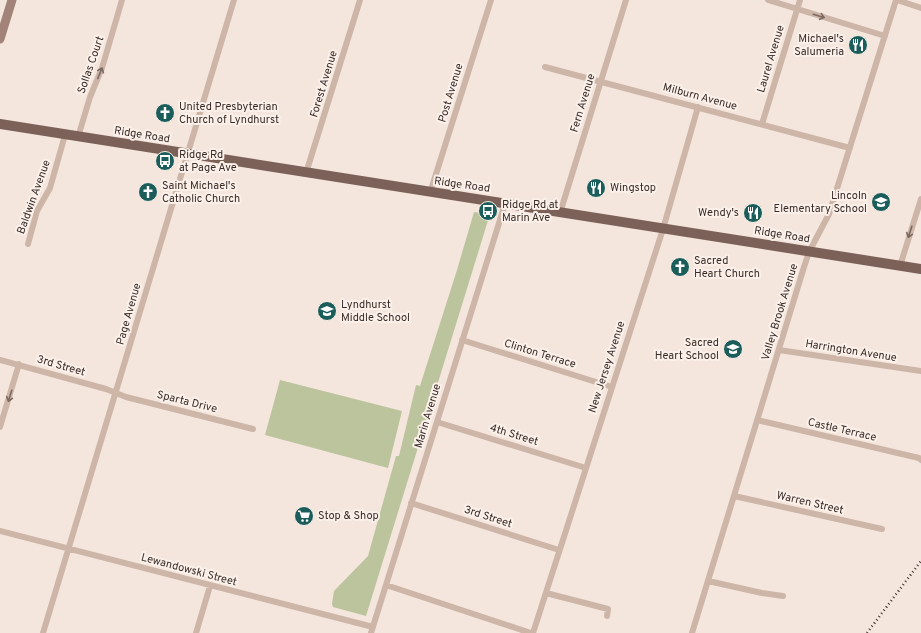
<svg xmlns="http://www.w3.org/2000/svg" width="921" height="633" font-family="Overpass,sans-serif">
  <rect width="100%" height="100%" fill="#f4e6dd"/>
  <path fill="#bbc49c" d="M474,212L490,214L366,616L333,607L332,604L334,591L368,556L396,456H399L416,385L420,386L457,270Z
    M280,380L402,411L388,468L265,435Z"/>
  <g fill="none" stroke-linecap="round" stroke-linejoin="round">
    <path stroke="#cdb5a8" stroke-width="6" d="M768,0L885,36
      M897,0L921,8
      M545,67L850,148
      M762,124L800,0
      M78,137L90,97L102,68L122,0
      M306,173L360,0
      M430,193L491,0
      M560,213L626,0
      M28,244L37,211L50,188L65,135
      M900,266L921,199
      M462,340L612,387
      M779,350L921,371
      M0,360L106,389L126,397L253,429
      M757,420L919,458L921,460
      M437,422L586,468
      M0,427L19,364
      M734,496L882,529
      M411,503L559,550
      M0,531L373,627
      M708,581L762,593L783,596
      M386,585L531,633
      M546,593L608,609L607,616
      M43,633L234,0
      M196,633L210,586
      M371,633L505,204
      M533,633L663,229L698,107
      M692,633L804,267L809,252L829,214L896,0"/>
    <path stroke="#a18379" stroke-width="9" d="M0,39L12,0"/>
    <path stroke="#7c6159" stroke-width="10" d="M0,124L921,269"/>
    <path stroke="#392c28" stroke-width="2.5" stroke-dasharray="1 3" stroke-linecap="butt" d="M867,633L921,561"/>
  </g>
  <defs><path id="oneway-shaft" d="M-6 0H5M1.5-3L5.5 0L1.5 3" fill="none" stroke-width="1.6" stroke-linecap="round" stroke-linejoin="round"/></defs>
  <g stroke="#7c6a62">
    <use href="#oneway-shaft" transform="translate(819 16) rotate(17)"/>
    <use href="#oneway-shaft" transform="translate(100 73) rotate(-68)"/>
    <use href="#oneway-shaft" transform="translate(910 232) rotate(108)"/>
    <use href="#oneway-shaft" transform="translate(10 396) rotate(107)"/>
  </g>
  <defs>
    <symbol id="restaurant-disc" viewBox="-11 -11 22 22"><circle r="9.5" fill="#1b5d5a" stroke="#fbf1ea"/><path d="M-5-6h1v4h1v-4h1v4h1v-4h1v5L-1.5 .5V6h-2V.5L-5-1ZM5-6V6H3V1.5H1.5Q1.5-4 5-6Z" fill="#fff"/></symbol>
    <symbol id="church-disc" viewBox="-11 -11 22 22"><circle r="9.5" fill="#1b5d5a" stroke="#fbf1ea"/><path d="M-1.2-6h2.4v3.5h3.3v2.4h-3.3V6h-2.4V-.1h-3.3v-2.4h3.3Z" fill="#fff"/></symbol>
    <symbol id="bus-disc" viewBox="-11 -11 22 22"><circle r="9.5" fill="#1b5d5a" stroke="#fbf1ea"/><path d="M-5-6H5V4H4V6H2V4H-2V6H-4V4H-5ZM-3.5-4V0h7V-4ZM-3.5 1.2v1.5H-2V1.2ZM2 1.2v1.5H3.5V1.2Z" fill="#fff"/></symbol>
    <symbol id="school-disc" viewBox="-11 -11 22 22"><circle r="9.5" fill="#1b5d5a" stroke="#fbf1ea"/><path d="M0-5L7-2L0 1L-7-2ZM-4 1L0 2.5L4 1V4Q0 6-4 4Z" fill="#fff"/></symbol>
    <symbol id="supermarket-disc" viewBox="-11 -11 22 22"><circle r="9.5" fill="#1b5d5a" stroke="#fbf1ea"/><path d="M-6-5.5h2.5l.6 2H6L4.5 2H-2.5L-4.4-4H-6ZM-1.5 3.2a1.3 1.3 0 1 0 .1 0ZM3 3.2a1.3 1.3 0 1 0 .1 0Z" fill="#fff"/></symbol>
  </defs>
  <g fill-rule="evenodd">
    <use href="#restaurant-disc" x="847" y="34" width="22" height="22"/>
    <use href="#church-disc" x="154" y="102" width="22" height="22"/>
    <use href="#bus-disc" x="154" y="150" width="22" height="22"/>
    <use href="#restaurant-disc" x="585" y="177" width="22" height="22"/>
    <use href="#church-disc" x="137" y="181" width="22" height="22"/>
    <use href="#school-disc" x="870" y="191" width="22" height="22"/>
    <use href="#bus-disc" x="477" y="200" width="22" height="22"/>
    <use href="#restaurant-disc" x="742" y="202" width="22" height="22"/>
    <use href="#church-disc" x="669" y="256" width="22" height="22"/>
    <use href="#school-disc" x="316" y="300" width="22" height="22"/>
    <use href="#school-disc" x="722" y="338" width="22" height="22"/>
    <use href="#supermarket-disc" x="293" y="505" width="22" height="22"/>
  </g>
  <g text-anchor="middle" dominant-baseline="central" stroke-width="4" stroke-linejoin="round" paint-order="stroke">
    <g font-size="11" fill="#392c28" stroke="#fbf1ea" text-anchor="start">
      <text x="844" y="39" text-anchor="end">Michael's<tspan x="844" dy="13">Salumeria</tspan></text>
      <text x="179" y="107">United Presbyterian<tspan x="179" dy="13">Church of Lyndhurst</tspan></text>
      <text x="179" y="155">Ridge Rd<tspan x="179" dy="13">at Page Ave</tspan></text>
      <text x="162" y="186">Saint Michael's<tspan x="162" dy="13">Catholic Church</tspan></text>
      <text x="610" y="188">Wingstop</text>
      <text x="867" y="196" text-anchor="end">Lincoln<tspan x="867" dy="13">Elementary School</tspan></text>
      <text x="502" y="205">Ridge Rd at<tspan x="502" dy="13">Marin Ave</tspan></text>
      <text x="739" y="213" text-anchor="end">Wendy's</text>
      <text x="694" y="261">Sacred<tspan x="694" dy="13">Heart Church</tspan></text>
      <text x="341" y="305">Lyndhurst<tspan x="341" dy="13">Middle School</tspan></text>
      <text x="719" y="343" text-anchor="end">Sacred<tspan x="719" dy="13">Heart School</tspan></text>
      <text x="318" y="516">Stop &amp; Shop</text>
    </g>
    <g font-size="11" fill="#392c28" stroke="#fbf1ea">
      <text transform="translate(771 59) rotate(-73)">Laurel Avenue</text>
      <text transform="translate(91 65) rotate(-71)">Sollas Court</text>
      <text transform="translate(324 84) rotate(-73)">Forest Avenue</text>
      <text transform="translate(451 93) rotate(-73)">Post Avenue</text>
      <text transform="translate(700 97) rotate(15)">Milburn Avenue</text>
      <text transform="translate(583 103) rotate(-73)">Fern Avenue</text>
      <text transform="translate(142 135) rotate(9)">Ridge Road</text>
      <text transform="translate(462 185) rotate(8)">Ridge Road</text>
      <text transform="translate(34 197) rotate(-70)">Baldwin Avenue</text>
      <text transform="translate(782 235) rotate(9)">Ridge Road</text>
      <text transform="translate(780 312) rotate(-73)">Valley Brook Avenue</text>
      <text transform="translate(129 314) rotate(-74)">Page Avenue</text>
      <text transform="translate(851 351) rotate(9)">Harrington Avenue</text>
      <text transform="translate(540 354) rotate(17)">Clinton Terrace</text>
      <text transform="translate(61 366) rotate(16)">3rd Street</text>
      <text transform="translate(607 367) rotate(-72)">New Jersey Avenue</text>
      <text transform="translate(187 402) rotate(14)">Sparta Drive</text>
      <text transform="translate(428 416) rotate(-73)">Marin Avenue</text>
      <text transform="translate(842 430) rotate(13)">Castle Terrace</text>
      <text transform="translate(514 435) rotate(17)">4th Street</text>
      <text transform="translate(810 503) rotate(13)">Warren Street</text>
      <text transform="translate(488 517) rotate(18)">3rd Street</text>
      <text transform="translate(189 570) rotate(15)">Lewandowski Street</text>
    </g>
  </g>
</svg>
